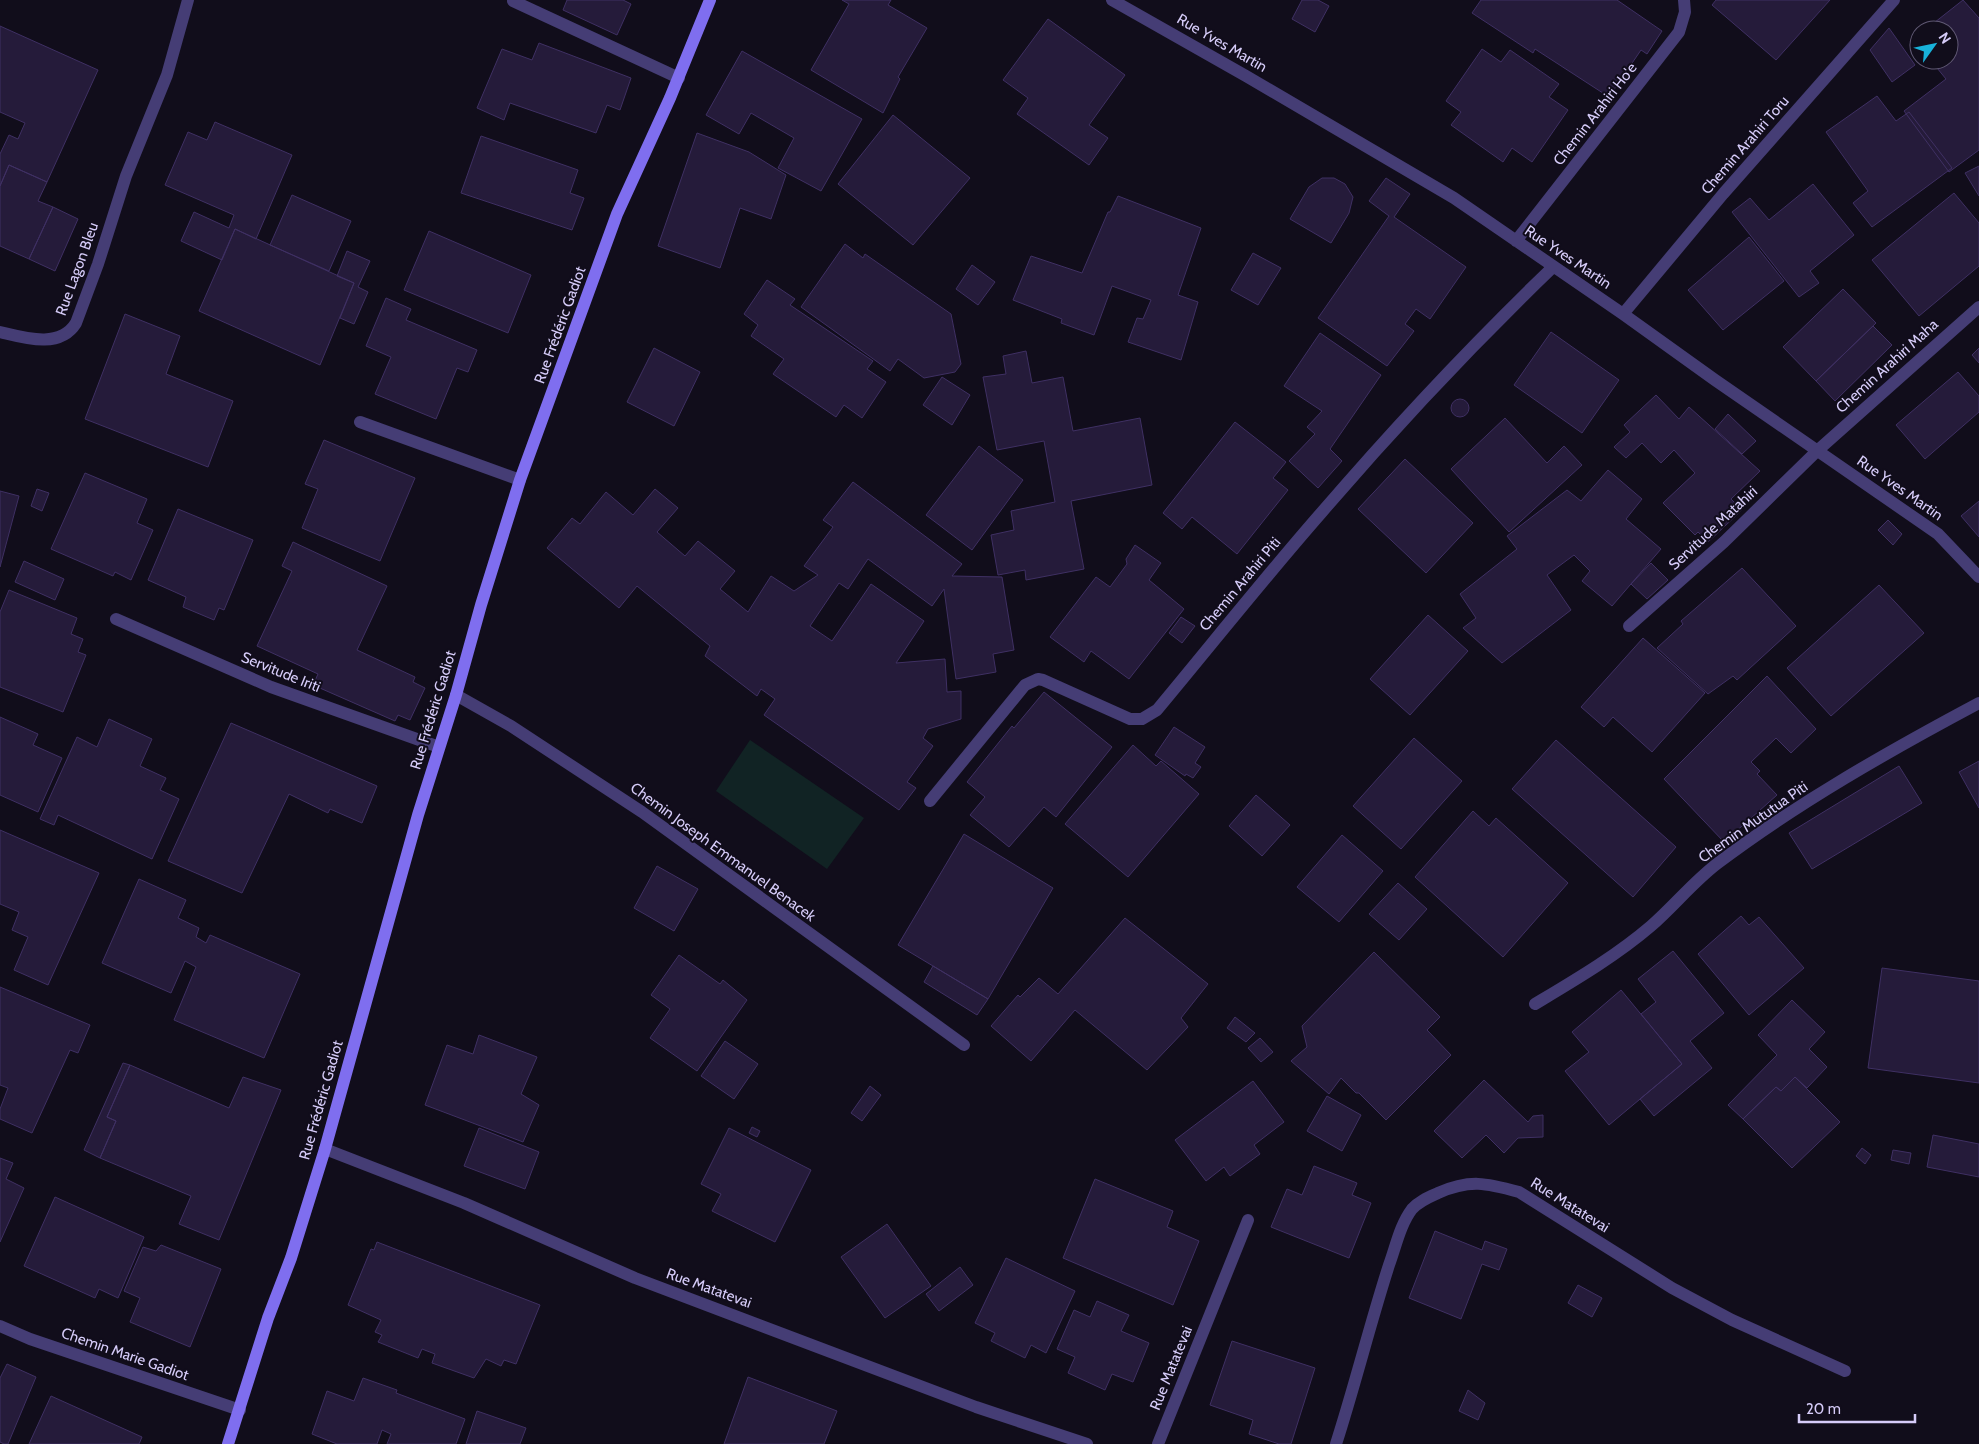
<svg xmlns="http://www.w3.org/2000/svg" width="1979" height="1444" font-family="Cabin,sans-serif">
  <rect width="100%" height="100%" fill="#110d1b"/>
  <path fill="#112324" d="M750,740L864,818L827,869L716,791Z"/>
  <path fill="#251b3a" stroke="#3f3063" d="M567,0H623L631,4L617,35L563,10Z
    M842,0H891L888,5L927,28L898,77L900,79L883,113L811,70L849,4Z
    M1302,0H1318L1329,6L1315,32L1292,19Z
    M1481,0H1617L1662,31L1647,54L1641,50L1609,97L1535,49L1533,53L1472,13Z
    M1716,0H1830L1776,60L1712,5Z
    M1963,0L1979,18V150L1949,172L1904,111L1946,79L1933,63L1929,65L1925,60H1949V30H1925Z
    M1048,19L1125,75L1089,125L1108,138L1089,165L1017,114L1028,98L1003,80Z
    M0,26L98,70L47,182L9,165L0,186V154L9,135L18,139L25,123L0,112Z
    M1889,28L1915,65L1892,82L1870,50Z
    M1919,34V52L1910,41Z
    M539,43L631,78L620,110L607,105L596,133L510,103L504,120L477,108L502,49L532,60Z
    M1482,49L1501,62L1510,50L1559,84L1549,97L1568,110L1532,162L1512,148L1503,162L1451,125L1461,112L1446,101Z
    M742,51L862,119L821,191L778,168L794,138L751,113L739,134L706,115Z
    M1877,96L1896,121L1909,112L1952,168L1872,227L1853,203L1868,191L1826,132Z
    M893,115L970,178L913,245L838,184Z
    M215,122L292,155L256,239L235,229L222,260L181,241L194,212L229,228L234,215L165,185L188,132L207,140Z
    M697,133L749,152L786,175L771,219L740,208L720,268L658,246Z
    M481,136L578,170L570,193L584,198L572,230L461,193Z
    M9,165L47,182L38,201L53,207L29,259L0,246V186Z
    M1979,166V196L1965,173Z
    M1322,178H1334L1345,184L1353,197L1349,213L1331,243L1290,219L1309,187Z
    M1386,178L1410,194L1394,217L1466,267L1430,319L1416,309L1405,324L1414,331L1387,366L1318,318L1389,216L1369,201Z
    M1813,184L1854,235L1810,271L1819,283L1799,297L1732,212L1750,198L1769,220Z
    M1954,193L1979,223V266L1919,316L1872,260Z
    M292,195L351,221L329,271L270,245Z
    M1118,196L1201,228L1178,295L1198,302L1181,360L1128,342L1137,318L1143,319L1151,300L1112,286L1094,335L1061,323L1062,319L1013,300L1031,256L1082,273L1108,212H1110Z
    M53,207L78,219L55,271L29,259Z
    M235,229L354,283L320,365L199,311Z
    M429,231L531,275L508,333L404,290Z
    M1749,237L1784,281L1723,330L1688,290Z
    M845,244L863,258L865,254L951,314L961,364L955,372L924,378L898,359L890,371L801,307Z
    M347,251L370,261L358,287L368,292L354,324L340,318L354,283L337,276Z
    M1253,253L1281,268L1258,305L1231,290Z
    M972,265L995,282L978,305L956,289Z
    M767,280L795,299L790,305L873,361L867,369L886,382L862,418L844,405L836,417L773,374L784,359L751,336L758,325L744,314Z
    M1843,289L1876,323L1816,381L1783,347Z
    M386,298L411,309L406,320L477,350L468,372L457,368L436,419L375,394L391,357L366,346Z
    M125,314L180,336L166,374L233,401L208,467L85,419Z
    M1873,326L1892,345L1835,401L1816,381Z
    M1551,332L1619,380L1582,433L1514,385Z
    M1320,333L1381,375L1330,449L1342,461L1318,488L1289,461L1315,434L1307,427L1322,411L1284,386Z
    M654,348L700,372L674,426L627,402Z
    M1979,348V363L1972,355Z
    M1026,351L1032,383L1063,377L1073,431L1140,418L1152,485L1071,501L1084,569L1026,580L1025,570L998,575L991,535L1014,530L1011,511L1055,502L1044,441L997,450L983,377L1006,374L1003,356Z
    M1958,372L1979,396V412L1925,459L1896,425Z
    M942,377L970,395L952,425L923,405Z
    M1656,395L1679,419L1689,407L1760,471L1731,499L1742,510L1708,542L1698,532L1695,535L1663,503L1695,473L1674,450L1661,463L1642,443L1626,458L1614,447L1630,432L1624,425Z
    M1451 408a9 9 0 1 1 18 0a9 9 0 1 1-18 0Z
    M1728,414L1756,441L1742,454L1715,429Z
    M1505,418L1547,463L1564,446L1582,465L1509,532L1451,469Z
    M1235,422L1286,462L1273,478L1288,490L1237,554L1192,517L1182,529L1163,513Z
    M324,440L415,478L380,561L302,528L318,489L305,484Z
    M979,446L1023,480L972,550L926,515Z
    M1405,459L1473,523L1426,573L1358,509Z
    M1608,470L1642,499L1626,519L1661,549L1612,606L1582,581L1590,571L1574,555L1547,575L1571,610L1502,663L1463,628L1476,618L1460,594L1517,549L1507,536L1567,490L1581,501Z
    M85,473L147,499L137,523L153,530L131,580L115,572L113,576L51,549Z
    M853,482L962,564L952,576L1002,577L1014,650L993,654L996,672L956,679L944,589L932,606L868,559L848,589L839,583L810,626L832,641L871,584L924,621L896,663L945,659L947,692L961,691V719L928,729L923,738L933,746L907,782L916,788L899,810L764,715L775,699L761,689L757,696L705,656L710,646L637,586L619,608L547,548L572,518L580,524L606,492L633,515L655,489L678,508L657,532L685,556L698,541L735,571L720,589L748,612L771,576L794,591L818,575L804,566L833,527L823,520Z
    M37,489L49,493L42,511L31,506Z
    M0,491L19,496L0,567Z
    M1979,501V537L1961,516Z
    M178,509L253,540L224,610L219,608L214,620L183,607L186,597L148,580Z
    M1888,520L1902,534L1893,545L1878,530Z
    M293,542L387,586L357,650L415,677L413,682L425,688L410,720L398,715L395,721L313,685L318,674L257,646L292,571L282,566Z
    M1135,545L1161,563L1149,580L1184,609L1129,679L1091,651L1084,662L1050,637L1096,577L1110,587L1127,564L1126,559Z
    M24,561L64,579L55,600L15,582Z
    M1651,563L1668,580L1647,599L1631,584Z
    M1742,568L1796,626L1737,680L1733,676L1708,694L1657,648L1683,624L1681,621Z
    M1879,585L1924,633L1831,716L1787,668Z
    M9,590L77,618L71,634L83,639L78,652L86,655L63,712L0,687V612Z
    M1428,615L1468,651L1410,715L1370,679Z
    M1181,617L1195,626L1182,643L1169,633Z
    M1643,638L1705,693L1652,752L1613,717L1604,727L1581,707Z
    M1767,676L1816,729L1791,753L1776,738L1751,762L1760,771L1757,774L1777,795L1724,842L1664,779Z
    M1044,692L1112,747L1056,817L1044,807L1009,847L970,815L985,797L967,782L1012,726L1014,728Z
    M0,717L38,734L33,745L62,758L38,812L0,795Z
    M109,719L152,739L140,766L166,778L160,790L179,799L152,859L58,815L54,825L40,819L77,737L97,747Z
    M231,723L377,786L362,823L330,809L328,813L289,794L242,893L168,861Z
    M1174,727L1205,747L1195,763L1201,767L1193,778L1186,774L1185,776L1155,755Z
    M1414,738L1462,781L1401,849L1353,806Z
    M1556,740L1676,847L1633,897L1512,789Z
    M1133,745L1156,766L1161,761L1199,794L1128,877L1065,824Z
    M1979,761V808L1959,772Z
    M1899,766L1922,803L1812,869L1789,833Z
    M1256,795L1290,825L1262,856L1229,826Z
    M1473,811L1489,826L1496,818L1568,883L1503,957L1415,877Z
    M0,830L99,873L48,985L14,970L28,937L12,930L19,912L0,904Z
    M964,834L1053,888L988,999L898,945Z
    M1342,835L1383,871L1339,922L1297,887Z
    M657,866L698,889L674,931L634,908Z
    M139,879L186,900L178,918L199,928L196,937L206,943L210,935L300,974L264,1058L174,1020L196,967L185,961L171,993L102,963Z
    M1398,883L1427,909L1399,940L1369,914Z
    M1741,916L1749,925L1759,917L1804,968L1749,1015L1698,954Z
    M1125,918L1208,984L1181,1018L1188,1027L1147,1070L1075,1010L1031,1061L991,1026L1018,995L1020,997L1039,978L1058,994Z
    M1673,951L1724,1013L1690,1041L1712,1068L1654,1116L1640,1099L1682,1064L1641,1014L1656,1002L1638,979Z
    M1374,952L1440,1017L1427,1030L1451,1055L1386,1120L1359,1093H1356L1341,1078L1329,1094L1291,1061L1307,1047L1302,1026Z
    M679,955L720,984L723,980L747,1000L697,1071L650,1038L670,1009L651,995Z
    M933,966L988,999L977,1015L924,982Z
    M1882,968L1979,981V1083L1868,1068Z
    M0,987L90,1025L78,1053L70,1050L32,1133L0,1119V1109L8,1088L0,1085Z
    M1621,990L1682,1064L1609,1125L1565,1071L1589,1052L1572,1032Z
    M1792,1000L1825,1032L1809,1049L1827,1067L1807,1088L1795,1077L1781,1091L1776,1087L1743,1119L1728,1105L1777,1055L1758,1035Z
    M1235,1017L1255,1033L1246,1042L1227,1028Z
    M479,1035L537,1057L521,1094L539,1105L523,1142L425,1105L447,1045L473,1054Z
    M1260,1038L1273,1052L1261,1062L1248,1048Z
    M725,1041L758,1064L734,1099L701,1076Z
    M123,1063L130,1065L107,1117L116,1121L100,1158L84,1150Z
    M130,1065L229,1108L243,1077L281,1090L219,1240L179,1224L191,1196L100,1158L116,1121L107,1117Z
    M1795,1077L1840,1122L1792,1168L1743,1119L1776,1087L1781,1091Z
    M1484,1080L1528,1122L1533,1116L1543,1115V1137L1518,1138L1504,1153L1486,1135L1462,1158L1434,1131Z
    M1253,1081L1284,1122L1254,1145L1260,1154L1230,1176L1224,1167L1206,1181L1175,1140Z
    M870,1086L881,1095L862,1121L851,1113Z
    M1327,1096L1361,1115L1342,1151L1307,1131Z
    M752,1127L760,1131L757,1137L749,1133Z
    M479,1128L539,1152L525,1189L464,1166Z
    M729,1128L811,1170L775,1242L712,1211L721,1194L701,1184Z
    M1933,1135L1979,1144V1177L1927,1167Z
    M1862,1148L1871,1155L1865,1164L1856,1156Z
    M1893,1150L1911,1153L1909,1164L1891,1160Z
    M0,1158L13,1163L6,1179L24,1188L0,1242Z
    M1314,1166L1357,1183L1352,1195L1371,1203L1349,1258L1271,1227L1287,1189L1302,1195Z
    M1095,1179L1173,1211L1167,1227L1199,1241L1173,1305L1063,1258Z
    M55,1197L144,1237L118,1298L99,1289L95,1298L24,1266Z
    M887,1224L931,1286L885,1318L841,1257Z
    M1435,1231L1482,1250L1485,1241L1507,1249L1499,1270L1482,1264L1461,1319L1409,1298Z
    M377,1242L540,1305L516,1364L504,1360L501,1366L486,1359L474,1378L432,1363L435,1354L422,1349L418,1358L378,1342L382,1335L375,1332L381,1320L348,1305L371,1249L374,1250Z
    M161,1245L221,1269L190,1347L130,1322L140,1298L124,1291L143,1247L156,1251Z
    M1006,1258L1075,1291L1046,1353L1031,1345L1025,1358L991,1341L995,1333L975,1323Z
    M960,1267L973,1285L939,1311L926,1294Z
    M1578,1285L1602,1298L1592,1317L1568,1303Z
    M1097,1301L1129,1315L1121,1331L1149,1343L1133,1382L1112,1374L1105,1390L1068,1373L1075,1357L1057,1349L1074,1310L1090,1317Z
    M1232,1341L1315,1368L1291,1444H1279L1249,1434L1253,1420L1210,1405Z
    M7,1364L36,1377L8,1444H4L0,1442V1378Z
    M748,1377L837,1411L824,1444H724Z
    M363,1378L397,1390L396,1393L465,1419L456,1444H387L391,1434L382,1430L377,1444H337L312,1434L327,1391L354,1401Z
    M1468,1390L1485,1403L1478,1420L1459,1411Z
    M51,1396L142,1437L139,1444H29Z
    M477,1411L526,1428L520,1444H466Z"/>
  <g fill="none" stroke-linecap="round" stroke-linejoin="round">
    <path stroke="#453d75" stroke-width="12" d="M513,1L679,78
      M360,422L520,480
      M116,619L271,687L439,747"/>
    <path stroke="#453d75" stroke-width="12" d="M1112,0L1246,76L1454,198L1623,314L1715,380L1938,534L1979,577
      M1516,241L1679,32L1685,12L1684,0
      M1623,314L1723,194L1894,0
      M0,332C25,338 60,349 76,323L98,264L126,176L167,75L188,0
      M1629,626L1724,542L1817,451L1979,307
      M456,695L511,726L642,812L964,1045
      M930,801L1025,685L1038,679L1043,680L1130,719H1142L1157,710C1212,644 1265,577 1322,512C1395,427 1472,345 1553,267
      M1535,1004C1575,980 1616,956 1651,926C1674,906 1694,881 1718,863C1799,802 1889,751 1979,703
      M325,1149L464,1203L635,1278L976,1407L1087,1444
      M0,1326L30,1339L240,1410
      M1158,1444L1248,1220
      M1336,1444C1355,1385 1370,1324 1389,1265C1396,1246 1400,1225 1412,1209C1419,1201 1429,1197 1438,1193C1470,1179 1486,1183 1519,1192L1672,1288L1732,1320L1845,1371"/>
    <path stroke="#7f6eef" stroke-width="12" d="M228,1444L268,1318L291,1258L325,1149L418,815L456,695L481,605L520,480L617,214L670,98L710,0"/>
  </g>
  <g text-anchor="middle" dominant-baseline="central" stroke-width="4" stroke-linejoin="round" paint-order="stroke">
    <g font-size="15" fill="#d6ccf9" stroke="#110d1b">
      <text transform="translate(1222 43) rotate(30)">Rue Yves Martin</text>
      <text transform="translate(1595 114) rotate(-52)">Chemin Arahiri Ho'e</text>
      <text transform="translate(1745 145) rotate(-49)">Chemin Arahiri Toru</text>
      <text transform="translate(1568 257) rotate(34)">Rue Yves Martin</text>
      <text transform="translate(77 269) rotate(-70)">Rue Lagon Bleu</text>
      <text transform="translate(560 325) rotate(-70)">Rue Frédéric Gadiot</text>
      <text transform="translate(1887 366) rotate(-42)">Chemin Arahiri Maha</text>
      <text transform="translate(1900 488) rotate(35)">Rue Yves Martin</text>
      <text transform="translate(1713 528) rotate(-43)">Servitude Matahiri</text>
      <text transform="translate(1240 584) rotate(-50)">Chemin Arahiri Piti</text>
      <text transform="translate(281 672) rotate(22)">Servitude Iriti</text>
      <text transform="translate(433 710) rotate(-73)">Rue Frédéric Gadiot</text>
      <text transform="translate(1753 822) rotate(-35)">Chemin Mututua Piti</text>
      <text transform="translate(723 852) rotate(36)">Chemin Joseph Emmanuel Benacek</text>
      <text transform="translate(321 1100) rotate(-74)">Rue Frédéric Gadiot</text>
      <text transform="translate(1570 1205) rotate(32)">Rue Matatevai</text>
      <text transform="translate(709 1288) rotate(20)">Rue Matatevai</text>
      <text transform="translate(125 1354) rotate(19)">Chemin Marie Gadiot</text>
      <text transform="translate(1171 1368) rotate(-68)">Rue Matatevai</text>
    </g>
  </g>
  <g transform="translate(1934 45) rotate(57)"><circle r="24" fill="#110d1b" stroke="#605974"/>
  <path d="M0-4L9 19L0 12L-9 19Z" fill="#18b2da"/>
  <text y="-8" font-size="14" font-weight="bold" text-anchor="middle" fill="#d6ccf9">N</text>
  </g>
  <path d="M1799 1414v8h116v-8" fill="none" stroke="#d6ccf9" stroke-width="2.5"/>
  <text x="1806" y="1414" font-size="15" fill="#d6ccf9" stroke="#110d1b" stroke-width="4" paint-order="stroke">20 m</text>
</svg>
